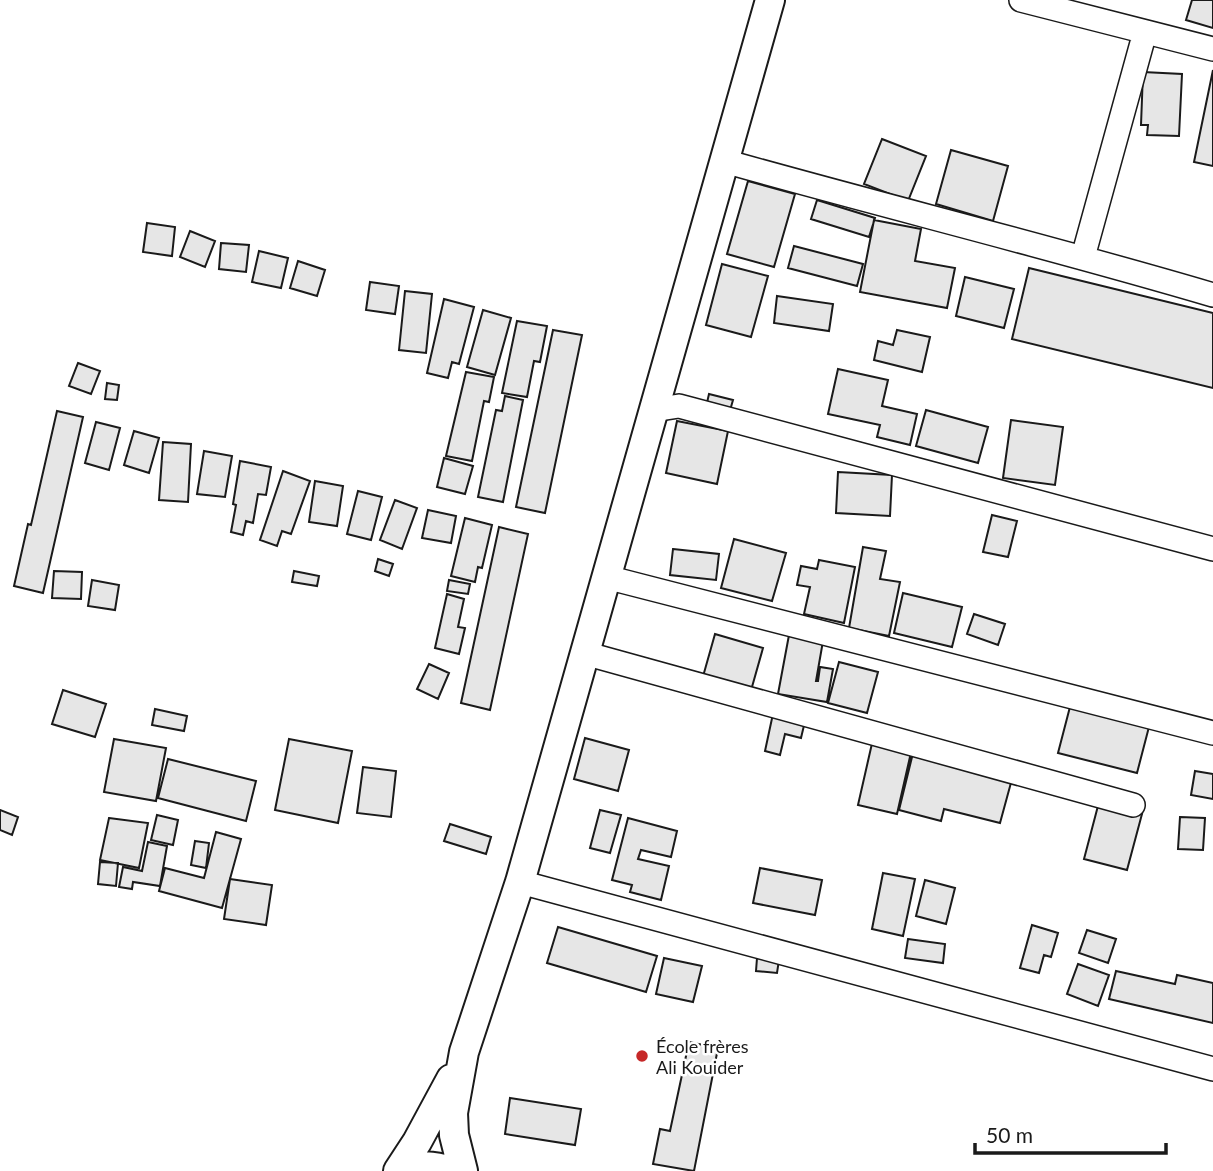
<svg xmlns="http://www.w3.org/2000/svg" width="1213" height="1171" font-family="Lato,sans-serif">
  <rect width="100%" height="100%" fill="#fff"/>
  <path fill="#e6e6e6" stroke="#1a1a1a" stroke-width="2" d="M1192,0H1213V28L1186,20Z
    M1213,70V166L1194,162Z
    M1143,72L1182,74L1179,136L1147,135L1148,125H1141Z
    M882,139L926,156L908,201L864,184Z
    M951,150L1008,166L993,221L936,204Z
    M748,181L795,194L774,267L727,254Z
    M817,200L875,218L869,237L811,219Z
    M874,220L921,229L915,261L955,268L947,308L860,292Z
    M147,223L175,227L172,256L143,252Z
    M190,231L215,241L205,267L180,257Z
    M221,243L249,245L246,272L219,269Z
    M794,246L863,264L857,286L788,268Z
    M259,251L288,258L281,288L252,282Z
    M298,261L325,270L317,296L290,288Z
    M722,264L768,276L751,337L706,325Z
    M1029,268L1213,313V388L1012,339Z
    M965,277L1014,289L1004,328L956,316Z
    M370,282L399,286L395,314L366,310Z
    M405,291L432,294L426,353L399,350Z
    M777,296L833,304L829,331L774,323Z
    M444,299L474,307L459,364L452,362L448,378L427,373Z
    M483,310L511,318L495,375L467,367Z
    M517,321L547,326L540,362L534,361L527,397L502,393Z
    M553,330L582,335L545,513L516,507Z
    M897,330L930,337L922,372L874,360L878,341L893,345Z
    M78,363L100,371L91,394L69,386Z
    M838,369L888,380L882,406L917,414L910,445L877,437L880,425L828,414Z
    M466,372L494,377L489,402L484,401L472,461L446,456Z
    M107,383L119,385L117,400L105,399Z
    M709,394L733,400L729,414L706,407Z
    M505,396L523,400L503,502L478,497L496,410L502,411Z
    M926,410L988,427L978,463L916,446Z
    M57,411L83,417L43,593L14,586L28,524L31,525Z
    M1011,420L1063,427L1055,485L1003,478Z
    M677,421L728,431L717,484L666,473Z
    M96,422L120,428L109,470L85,463Z
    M134,431L159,438L149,473L124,465Z
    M163,442L191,444L188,502L159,500Z
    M204,451L232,456L225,497L197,494Z
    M444,458L473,466L465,494L437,487Z
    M240,461L271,467L266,495L258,494L253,523L246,521L243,535L231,532L236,505L233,504Z
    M283,471L310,481L291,534L282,531L277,546L260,540Z
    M838,472L892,475L890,516L836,513Z
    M315,481L343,486L337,526L309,522Z
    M358,491L382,497L371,540L347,534Z
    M395,500L417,508L402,549L380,540Z
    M428,510L456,516L451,543L422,538Z
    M992,515L1017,521L1008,557L983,552Z
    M465,518L492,525L482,568L478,567L475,582L451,576Z
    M499,527L528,534L490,710L461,703Z
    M734,539L786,553L772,601L721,588Z
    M863,547L886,551L880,579L900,582L889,636L849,628Z
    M673,549L719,554L716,580L670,575Z
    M378,559L393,564L389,576L375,571Z
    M819,560L855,567L844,623L804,614L810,587L797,585L801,566L817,569Z
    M54,571L82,572L81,599L52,598Z
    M294,571L319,576L317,586L292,582Z
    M92,580L119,585L115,610L88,606Z
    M449,580L470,584L468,594L447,591Z
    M903,593L962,607L952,647L894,633Z
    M447,594L464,599L458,627L465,628L459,654L435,648Z
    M974,614L1005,624L998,645L967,634Z
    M715,634L763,648L750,694L702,680Z
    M789,635L823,641L816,681H818L820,667L833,669L827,702L778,694Z
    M839,662L878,672L867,713L828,703Z
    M429,664L449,673L438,699L417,689Z
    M63,690L106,704L95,737L52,724Z
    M1071,703L1150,723L1137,773L1058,753Z
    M155,709L187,716L184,731L152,725Z
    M774,709L806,717L801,738L785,734L780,755L765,751Z
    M585,738L629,750L618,791L574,779Z
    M114,739L166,748L156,801L104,792Z
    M289,739L352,751L338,823L275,810Z
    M873,739L912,748L897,814L858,805Z
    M913,753L1012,779L1000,823L944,809L941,821L899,810Z
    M168,759L256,781L246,821L158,798Z
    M363,767L396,771L391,817L357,813Z
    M1195,771L1213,774V799L1191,795Z
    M1099,802L1142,814L1127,870L1084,859Z
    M0,810L18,817L12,835L0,830Z
    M600,810L621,815L610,853L590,848Z
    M157,815L178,820L173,845L151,840Z
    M1180,817L1205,818L1203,850L1178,849Z
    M109,818L148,823L139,868L100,860Z
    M628,818L677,831L671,857L641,850L638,859L669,866L661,900L630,892L632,885L612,880Z
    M450,824L491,837L486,854L444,841Z
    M216,832L241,839L222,908L159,891L165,868L204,878Z
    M195,841L209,843L206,868L191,865Z
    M148,842L167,846L160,886L133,882L132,889L119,887L123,867L142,871Z
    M100,862L118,863L116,886L98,884Z
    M760,868L822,880L815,915L753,903Z
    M883,873L915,879L903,936L872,929Z
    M230,879L272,885L266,925L224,919Z
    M925,880L955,888L946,924L916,916Z
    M1032,925L1058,933L1051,957L1044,955L1039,973L1020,968Z
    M558,927L657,956L646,992L547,963Z
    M1087,930L1116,939L1108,963L1079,953Z
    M908,939L945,944L943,963L905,958Z
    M664,958L702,966L693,1002L656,994Z
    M757,958L779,960L777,973L756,971Z
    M1078,964L1109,975L1098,1006L1067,994Z
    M1116,971L1175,984L1177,975L1213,983V1023L1109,999Z
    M689,1042L718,1048L694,1171L653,1164L660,1129L670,1131Z
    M510,1098L581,1109L575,1145L505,1134Z"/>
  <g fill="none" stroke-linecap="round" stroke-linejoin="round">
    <defs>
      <path id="minor" d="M1021,0L1213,49
        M724,161C887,207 1051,247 1213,295
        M1083,257L1145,32
        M653,410L679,406L1213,549
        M606,577L1213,733
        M584,653L1133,805
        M520,882L1213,1069"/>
      <path id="tertiary" d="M398,1171L417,1142L451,1079
        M402,1171C419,1164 433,1165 451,1171
        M463,1171L454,1135L453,1113L464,1052L520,882L770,0"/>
    </defs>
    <use href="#minor" stroke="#1a1a1a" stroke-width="26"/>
    <use href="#tertiary" stroke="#1a1a1a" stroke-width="32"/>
    <use href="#minor" stroke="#fff" stroke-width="23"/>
    <use href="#tertiary" stroke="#fff" stroke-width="28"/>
  </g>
  <circle fill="#c62828" stroke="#fff" stroke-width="2.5" cx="642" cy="1056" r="7"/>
  <g text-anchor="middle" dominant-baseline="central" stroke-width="5" stroke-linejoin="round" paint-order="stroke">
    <g font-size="18" fill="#1a1a1a" stroke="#fff" text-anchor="start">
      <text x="656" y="1046">École frères<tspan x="656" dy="21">Ali Kouider</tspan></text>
    </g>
  </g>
  <path d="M975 1143v10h191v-10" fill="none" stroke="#1a1a1a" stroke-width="3.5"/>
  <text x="986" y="1143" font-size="21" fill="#1a1a1a" stroke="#ffffff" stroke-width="5" paint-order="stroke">50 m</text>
</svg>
